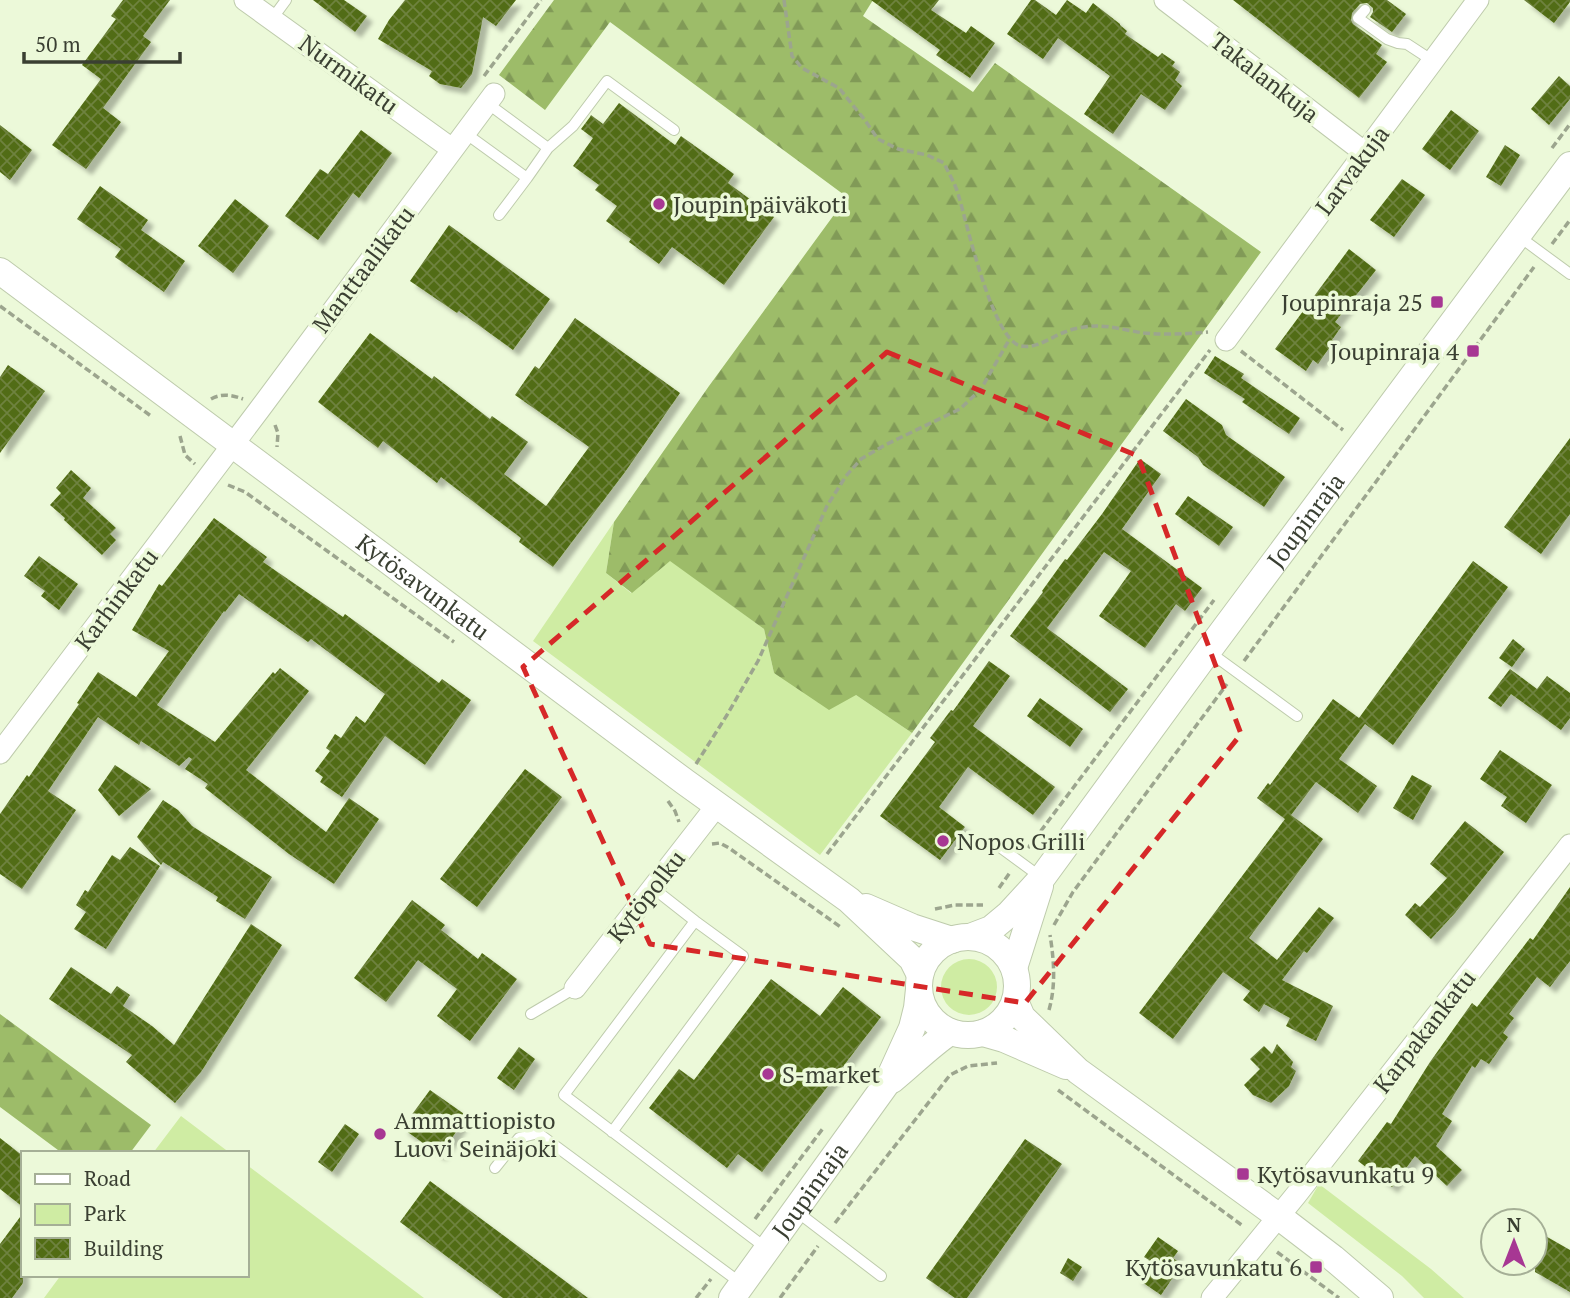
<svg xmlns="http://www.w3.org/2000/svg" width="1570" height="1298" font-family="'PT Serif',serif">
  <defs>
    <pattern id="forest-firs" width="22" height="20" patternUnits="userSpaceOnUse" patternTransform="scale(1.75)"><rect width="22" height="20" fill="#9dbc69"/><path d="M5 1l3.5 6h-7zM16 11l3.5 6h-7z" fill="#819a57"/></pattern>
    <pattern id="building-cross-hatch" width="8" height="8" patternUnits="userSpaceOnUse" patternTransform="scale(1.75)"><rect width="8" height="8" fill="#516c13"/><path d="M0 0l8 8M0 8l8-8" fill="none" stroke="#6e823f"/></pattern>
    <filter id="shadow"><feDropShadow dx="6" dy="6" stdDeviation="2" flood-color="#0004"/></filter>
  </defs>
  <rect width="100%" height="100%" fill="#ecf9d9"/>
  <path fill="#cfeca3" d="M614,522L606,573L631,593L670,560L764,629L774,673L856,695L912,733L820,855L533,641Z
    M941 987a28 28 0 1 1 56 0a28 28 0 1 1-56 0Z
    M181,1116L230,1153H153Z
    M247,1165L424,1298H44L61,1275H247Z
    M1319,1184L1431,1269L1464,1298H1424L1402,1276L1308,1203Z"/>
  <path fill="url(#forest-firs)" d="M554,0H873L863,16L973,92L995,63L1261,252L912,733L856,695L829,710L774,673L764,629L670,561L632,593L606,573L614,522L709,386L847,197L610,22L545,110L499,75Z
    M0,1014L151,1125L130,1153H62L0,1107Z"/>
  <path fill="url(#building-cross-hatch)" filter="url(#shadow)" d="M123,0H170L143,36L151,42L103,108L121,122L86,169L52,145L101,79L82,65L116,19L111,16Z
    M313,0H344L367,16L355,32Z
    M405,0H516L496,26L483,17L472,74L461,88L440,84L429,76L432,71L378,39L389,20Z
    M871,0H939L931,10L966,33L971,26L995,43L970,78L936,55L940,50Z
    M1031,0H1035L1056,15L1067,0L1086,13L1093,3L1120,24V25L1127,31L1125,34L1158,57L1162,53L1175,62L1172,66L1180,72L1175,80L1182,86L1165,110L1141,94L1113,134L1084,114L1110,76L1058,38L1043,59L1007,34Z
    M1233,0H1387L1406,14L1392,32L1370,17L1373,12V8L1367,3L1360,4L1352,13L1351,20L1353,24L1382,45L1376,54L1387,62L1359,98Z
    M1524,0H1570V2L1554,23Z
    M1559,76L1570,86V99L1549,125L1531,109Z
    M619,103L675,145L681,136L734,174L728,183L774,217L724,285L672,247L659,264L629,242L631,239L606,221L617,206L595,190L599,185L573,166L593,138L581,129L590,117L591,115L603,124Z
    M1451,110L1479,131L1450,170L1422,149Z
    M0,125L32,150L10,180L0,172Z
    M361,130L392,153L359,198L353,193L318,240L285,216L320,169L328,174Z
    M1505,145L1520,155L1501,186L1486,177Z
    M1402,179L1425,195L1394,237L1370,220Z
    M100,186L148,220L141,230L185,261L164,292L115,257L121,249L77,219Z
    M235,199L269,226L233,273L198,246Z
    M449,225L550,299L513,350L459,311L457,313L410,281Z
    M1349,249L1376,270L1335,322L1341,327L1332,340L1334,341L1318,364L1313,360L1306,371L1275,349Z
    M575,318L680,393L625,472L553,567L519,542L521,538L441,477L437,483L383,441L378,448L318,402L370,333L432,379L434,376L490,419L492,416L528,442L504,474L546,506L589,447L515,395L535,366L539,369Z
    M1215,356L1244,374L1241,378L1300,418L1289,434L1242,402L1245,399L1204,373Z
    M8,365L45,391L0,453V377Z
    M1186,399L1222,425L1226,435L1285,477L1264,507L1203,465L1198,457L1163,431Z
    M1570,438V514L1541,554L1504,527Z
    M1140,459L1161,474L1122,529L1202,588L1185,611L1176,604L1145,648L1099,616L1131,571L1104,552L1047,628L1128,689L1110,712L1010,636L1043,592L1042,591L1065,559L1067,560L1102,514Z
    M71,470L91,488L83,498L116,528L110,534L116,540L102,555L64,520L65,518L50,505L61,493L56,488Z
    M1188,496L1233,527L1219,546L1175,514Z
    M214,518L267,557L263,562L343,617L345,614L439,683L442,679L471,700L425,765L385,736L342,797L320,782L323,777L315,771L330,751L326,748L335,734L341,738L356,716L365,723L385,694L311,639L308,642L239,594L225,612L224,611L157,705L215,742L273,672L275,674L280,668L309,691L246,770L326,832L349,798L379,819L334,884L289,854L205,788L208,784L185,769L192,759L189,757L179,766L141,741L139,745L98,717L48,791L76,810L22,889L0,874V814L27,775L29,777L79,704L77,703L98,672L136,697L169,651L132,630L159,584L162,586Z
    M39,556L78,584L59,610L41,596L45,591L24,576Z
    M1473,561L1508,587L1393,745L1365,724L1339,759L1377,786L1358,813L1316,782L1291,815L1323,839L1249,938L1277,960L1319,907L1334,918L1307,953L1304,951L1282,980L1333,1006L1316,1041L1286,1026L1290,1018L1264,1004L1259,1012L1243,1000L1250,991L1223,972L1173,1039L1139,1013L1285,819L1257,798L1268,783L1270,785L1333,699L1359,718Z
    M1513,639L1525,649L1512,667L1499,658Z
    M989,661L1010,676L973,726L1055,787L1033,815L968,767L939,807L965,827L940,860L880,816L935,742L930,738L951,710L953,711Z
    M1510,669L1537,689L1547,676L1570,693V718L1561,730L1511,694L1501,707L1488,698Z
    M1040,698L1083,729L1070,747L1027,716Z
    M1500,750L1552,785L1526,823L1501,806L1507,797L1480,779Z
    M115,765L151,789L119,816L98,790Z
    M525,769L562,797L477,907L440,879Z
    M1412,775L1432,786L1413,820L1393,808Z
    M163,800L178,810L192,826L272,877L245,919L216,901L218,897L163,862L161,865L137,837Z
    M1465,821L1504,852L1455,913L1431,939L1405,915L1415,903L1420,907L1447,878L1430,864Z
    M130,847L160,866L106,949L74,929L86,912L76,905L85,890L88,892L112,855L120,860Z
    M1570,887V961L1550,987L1537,977L1509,1014L1514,1018L1503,1033L1508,1037L1489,1064L1481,1059L1475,1068L1472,1066L1442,1114L1452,1121L1436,1146L1462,1170L1447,1186L1415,1156L1392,1187L1358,1161L1387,1122L1391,1124L1430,1062L1472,1003L1477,1007L1530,938L1533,940Z
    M412,900L445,925L441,930L478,959L482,953L517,979L470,1041L437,1016L457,989L418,960L386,1002L354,978Z
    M251,924L282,945L201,1072L175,1103L126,1062L132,1055L49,999L71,967L111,994L117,986L130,995L123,1006L152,1026L174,1045Z
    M771,979L820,1016L843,987L881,1017L762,1172L738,1154L727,1168L649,1108L679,1069L694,1080Z
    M1277,1044L1293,1062L1291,1067L1296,1071L1289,1086L1271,1103L1253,1095L1244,1085L1260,1069L1250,1059L1264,1046L1272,1054Z
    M519,1047L535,1059L514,1090L497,1078Z
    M430,1090L467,1116L440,1155L402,1128Z
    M345,1124L359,1134L332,1172L318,1162Z
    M0,1138L23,1156V1207L0,1189Z
    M1025,1139L1062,1164L967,1298H955L926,1278Z
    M430,1181L588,1298H503L400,1222Z
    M23,1213V1283L12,1298H0V1244Z
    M1535,1230L1570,1250V1292L1535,1272Z
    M1158,1237L1178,1251L1173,1258L1182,1264L1161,1295L1136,1278L1149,1260L1144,1257Z
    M1068,1258L1082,1267L1073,1281L1060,1273Z"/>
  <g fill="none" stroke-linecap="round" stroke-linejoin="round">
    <defs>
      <path id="service" d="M1365,10L1358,18L1387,39L1398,43L1407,44L1433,61
        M272,19L286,0
        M465,133L527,178L548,148L487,103
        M548,148L573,126L607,81L674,130
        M499,215L527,178
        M1517,235L1570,274
        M1208,651L1297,716
        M993,842L1042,878
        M653,888L695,921L564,1095L766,1248
        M531,1014L575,988
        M612,1132L743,956L695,921
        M495,1168L519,1138L538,1133L742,1284
        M796,1211L881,1276"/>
      <path id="minor" d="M245,0L452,149
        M1165,0L1365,153
        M1226,340L1478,0
        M0,753L259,410L494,94
        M575,988L718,804
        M1212,1298L1296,1195L1570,845"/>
      <g id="tertiary">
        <path id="s1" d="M0,271L685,782L849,900L912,959L920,975"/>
        <path d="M866,907L912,927L952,940"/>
        <path id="s2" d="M970,937L991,929L1009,914L1042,878L1208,651L1570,165"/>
        <circle cx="968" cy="986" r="49"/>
        <path d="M1014,968L1040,886"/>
        <path d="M1015,1001L1022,1017L1078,1071L1278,1216L1333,1258L1380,1298"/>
        <path d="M983,1033L1004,1039L1066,1066"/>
        <path d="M892,1080C912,1064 929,1046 950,1032"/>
        <path id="s3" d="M732,1298L887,1083L912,1028L917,1008L919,989"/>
      </g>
    </defs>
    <use href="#service" stroke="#becbac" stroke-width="12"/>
    <use href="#minor" stroke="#becbac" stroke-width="23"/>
    <use href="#tertiary" stroke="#becbac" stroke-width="28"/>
    <path stroke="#9ca58e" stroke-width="3.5" stroke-dasharray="7 3.5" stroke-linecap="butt" d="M784,0L792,56L802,68L839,88L864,119L878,139L898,149L927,155L944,163C949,174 956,185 959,197C967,224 993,341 1021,346C1037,349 1051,337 1065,332C1074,328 1087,326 1097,326C1112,326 1129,331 1144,333C1166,335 1187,334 1208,332
      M484,76L541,0
      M1552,148L1570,124
      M1552,244L1570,220
      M0,306L151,416
      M1241,351L1343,430
      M211,399C222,393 232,395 243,399
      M275,425L278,433L277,447
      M180,436L185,455L195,464
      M228,485L245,492L454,642
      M1244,661L1534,267
      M696,764L727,715L758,661L827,506L846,476L861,459L885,445L960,409L981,389L1009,340
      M668,801L675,811L679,822
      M712,844L720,843L729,848L842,928
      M1028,848L1214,600
      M827,854L1210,350
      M999,888L1011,871
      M935,909L955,905H983
      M1054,925L1073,892L1227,684
      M1049,1010C1056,985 1054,960 1050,935
      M1058,1090L1243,1226
      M755,1219L824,1127
      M835,1223L950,1075L968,1066L997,1063
      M1277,1252L1339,1298
      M696,1298L711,1279
      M780,1298L818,1246"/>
    <use href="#service" stroke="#fff" stroke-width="10"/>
    <use href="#minor" stroke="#fff" stroke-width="21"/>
    <use href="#tertiary" stroke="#fff" stroke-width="26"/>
  </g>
  <path fill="none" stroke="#d62828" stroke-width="5" stroke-dasharray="14 9" stroke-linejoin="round" d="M887,352L1138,456L1241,734L1025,1003L650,944L523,667Z"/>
  <g fill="#a73793" stroke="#ecf9d9" stroke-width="2.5">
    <circle cx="659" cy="204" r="7"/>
    <rect x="1430" y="295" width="14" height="14" rx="3.5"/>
    <rect x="1466" y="344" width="14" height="14" rx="3.5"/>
    <circle cx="943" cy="841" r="7"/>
    <circle cx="768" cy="1074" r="7"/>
    <circle cx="380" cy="1134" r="7"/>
    <rect x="1236" y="1167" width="14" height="14" rx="3.5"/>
    <rect x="1309" y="1260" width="14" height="14" rx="3.5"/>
  </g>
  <g text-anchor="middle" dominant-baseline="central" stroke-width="7" stroke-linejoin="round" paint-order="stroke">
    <g font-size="24" fill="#3a3f32" stroke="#ecf9d9">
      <text transform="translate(349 74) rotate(36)">Nurmikatu</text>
      <text transform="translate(1265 77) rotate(38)">Takalankuja</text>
      <text transform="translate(1352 170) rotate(-53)">Larvakuja</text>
      <text transform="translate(363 269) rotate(-53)">Manttaalikatu</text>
      <text stroke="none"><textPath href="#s2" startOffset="539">Joupinraja</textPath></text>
      <text stroke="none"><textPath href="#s1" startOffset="528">Kytösavunkatu</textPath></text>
      <text transform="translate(116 599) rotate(-53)">Karhinkatu</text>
      <text transform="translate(646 896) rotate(-52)">Kytöpolku</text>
      <text transform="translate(1424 1031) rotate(-52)">Karpakankatu</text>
      <text stroke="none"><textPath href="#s3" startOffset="133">Joupinraja</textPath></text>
    </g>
    <g font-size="24" fill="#3a3f32" stroke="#ecf9d9" text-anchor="start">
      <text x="673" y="204">Joupin päiväkoti</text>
      <text x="1423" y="302" text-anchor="end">Joupinraja 25</text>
      <text x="1459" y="351" text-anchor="end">Joupinraja 4</text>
      <text x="957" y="841">Nopos Grilli</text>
      <text x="782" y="1074">S-market</text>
      <text x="394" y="1120">Ammattiopisto<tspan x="394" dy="28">Luovi Seinäjoki</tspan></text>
      <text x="1257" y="1174">Kytösavunkatu 9</text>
      <text x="1302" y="1267" text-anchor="end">Kytösavunkatu 6</text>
    </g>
  </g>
  <rect x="21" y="1151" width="228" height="126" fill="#ecf9d9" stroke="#a5af96" stroke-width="2"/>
  <rect x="35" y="1174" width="35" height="10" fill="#ffffff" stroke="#a5af96" stroke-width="2"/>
  <text x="84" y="1186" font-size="21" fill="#3a3f32">Road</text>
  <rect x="35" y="1204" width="35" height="21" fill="#cfeca3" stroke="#a5af96" stroke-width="2"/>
  <text x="84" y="1221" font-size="21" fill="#3a3f32">Park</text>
  <rect x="35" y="1238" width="35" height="21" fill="url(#building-cross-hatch)" stroke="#a5af96" stroke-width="2"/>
  <text x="84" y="1256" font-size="21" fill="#3a3f32">Building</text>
  <g transform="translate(1514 1242)"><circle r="33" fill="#ecf9d9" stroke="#a5af96" stroke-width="2"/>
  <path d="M0-5L12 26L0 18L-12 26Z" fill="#a73793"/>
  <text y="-10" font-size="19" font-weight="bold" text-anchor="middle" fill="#3a3f32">N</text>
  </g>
  <path d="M24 52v10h156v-10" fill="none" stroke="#3a3f32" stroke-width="3.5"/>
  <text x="35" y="52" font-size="21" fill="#3a3f32" stroke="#ecf9d9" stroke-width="5" paint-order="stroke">50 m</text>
</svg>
